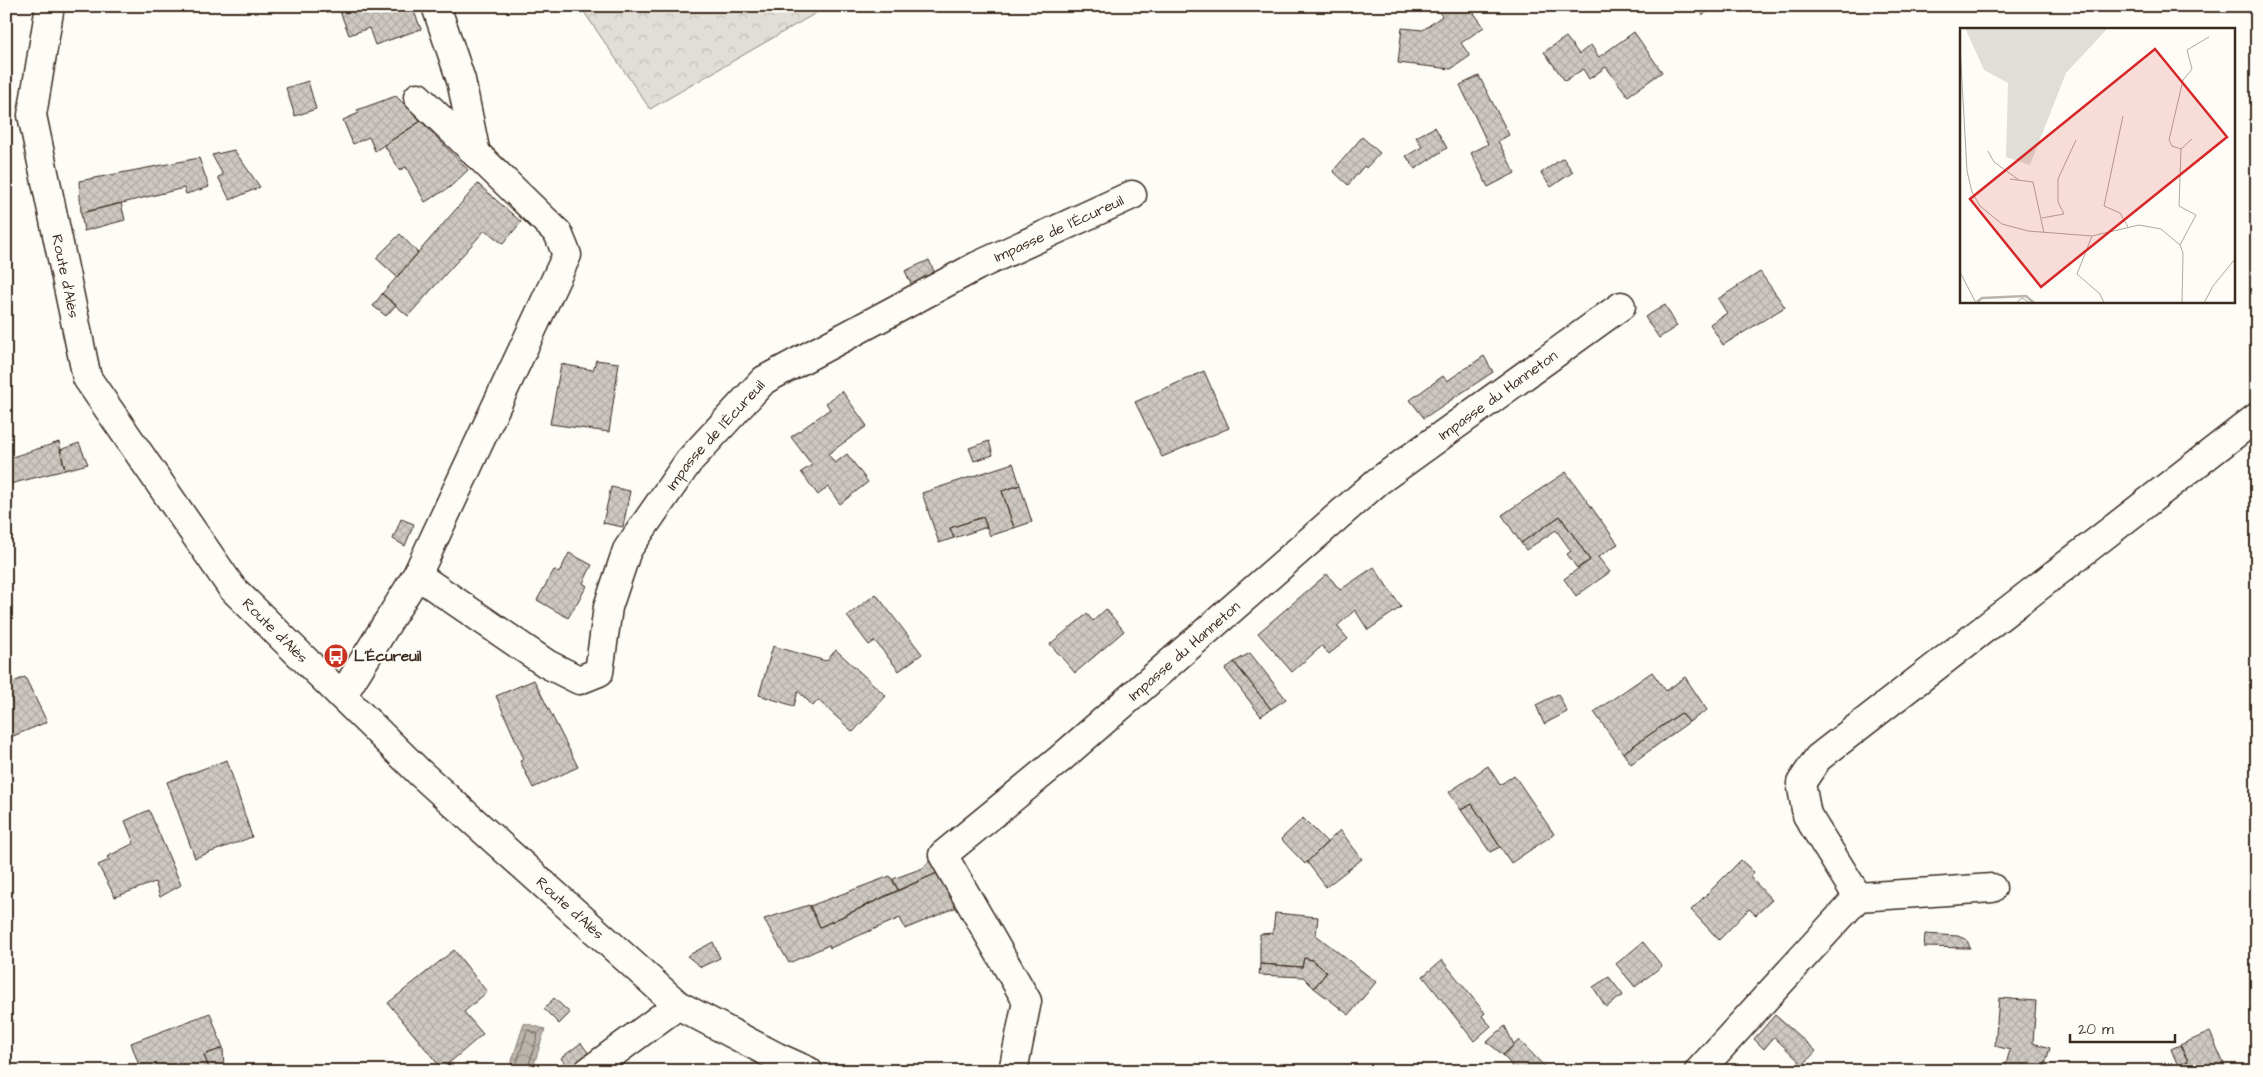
<svg xmlns="http://www.w3.org/2000/svg" width="2263" height="1077" font-family="'Architects Daughter',sans-serif">
  <defs>
    <pattern id="forest-crowns" width="20" height="18" patternUnits="userSpaceOnUse" patternTransform="scale(1.25)"><rect width="20" height="18" fill="#e1ded7"/><path d="M2 6a3 3 0 1 1 6 0M12 15a3 3 0 1 1 6 0" fill="none" stroke="#c2bfb8"/></pattern>
    <pattern id="water-waves" width="16" height="10" patternUnits="userSpaceOnUse" patternTransform="scale(1.25)"><rect width="16" height="10" fill="#bbb4ad"/><path d="M0 5q4-4 8 0t8 0" fill="none" stroke="#99938c"/></pattern>
    <pattern id="building-cross-hatch" width="8" height="8" patternUnits="userSpaceOnUse" patternTransform="scale(1.25)"><rect width="8" height="8" fill="#cdc8c2"/><path d="M0 0l8 8M0 8l8-8" fill="none" stroke="#b1aca6"/></pattern>
  </defs>
  <rect width="100%" height="100%" fill="#fdfcf7"/>
  <filter id="ink" filterUnits="userSpaceOnUse"><feTurbulence type="fractalNoise" baseFrequency=".02" numOctaves="2"/><feDisplacementMap in="SourceGraphic" scale="10" xChannelSelector="R" yChannelSelector="G"/><feConvolveMatrix kernelMatrix="1 2 1 2 8 2 1 2 1" color-interpolation-filters="sRGB"/></filter>
  <g filter="url(#ink)">
    <path fill="url(#forest-crowns)" stroke="#8e847a" d="M580,6H828L650,109Z"/>
    <path fill="url(#water-waves)" stroke="#887d74" d="M524,1023L545,1029L532,1071H522L510,1067Z"/>
    <g fill="none" stroke-linecap="round" stroke-linejoin="round">
      <path stroke="#6e6157" stroke-width="1" d="M520,1071L517,1062L527,1031L529,1030L538,1034L527,1071"/>
    </g>
    <path fill="url(#building-cross-hatch)" stroke="#3b2a1e" d="M338,6H412L421,29L375,45L369,28L349,35Z
      M1435,6H1469L1484,27L1461,43L1470,56L1451,69L1398,63L1402,28L1423,30L1442,16Z
      M1697,6H1716L1703,15Z
      M1634,32L1662,72L1628,96L1606,67L1589,79L1583,69L1565,81L1544,52L1566,37L1579,54L1591,45L1599,57Z
      M1479,76L1509,135L1498,141L1515,173L1488,187L1471,153L1488,144L1460,85Z
      M308,81L316,109L295,116L286,88Z
      M396,96L421,121L375,151L369,137L353,144L343,120L359,113L357,110Z
      M421,121L468,170L449,188L425,202L406,167L400,170L384,145Z
      M1435,127L1447,148L1415,169L1406,156L1422,147L1416,137Z
      M1362,137L1380,153L1366,168L1364,166L1348,185L1333,171Z
      M234,150L260,187L230,200L218,177L223,175L212,155Z
      M199,158L209,187L186,194L184,188L81,213L79,181Z
      M1563,158L1573,172L1551,187L1541,173Z
      M478,184L521,222L503,244L485,230L408,316L382,294Z
      M121,203L125,220L84,231L81,213Z
      M400,234L418,253L397,277L376,258Z
      M929,260L939,283L916,294L905,271Z
      M1760,272L1785,307L1723,345L1710,324L1727,313L1718,299Z
      M382,294L396,305L386,316L373,306Z
      M1665,305L1677,326L1659,338L1645,317Z
      M1484,356L1493,372L1424,418L1410,400L1443,376L1447,381Z
      M596,360L619,363L609,432L550,424L561,364L593,370Z
      M1204,371L1229,428L1162,457L1135,402Z
      M842,391L867,426L828,454L835,463L847,454L868,482L840,504L828,487L818,495L801,472L812,465L791,437L830,409L826,403Z
      M989,441L993,455L974,461L969,448Z
      M59,442L65,470L6,485V459Z
      M79,443L88,464L65,470L60,450Z
      M1013,463L1020,485L1002,491L1014,528L990,536L983,517L950,528L954,538L939,543L922,493Z
      M1566,472L1618,544L1598,557L1610,572L1576,596L1564,579L1590,560L1560,516L1521,543L1502,515Z
      M1020,485L1032,522L1014,528L1002,491Z
      M611,487L630,491L623,527L603,523Z
      M1560,516L1590,560L1577,568L1567,554L1571,551L1556,530L1526,550L1521,543Z
      M983,517L987,527L954,538L950,528Z
      M401,519L414,524L405,546L393,539Z
      M569,553L592,565L583,583L587,586L568,618L537,600L554,570L559,573Z
      M1374,567L1401,607L1368,630L1355,610L1337,626L1348,639L1329,654L1322,646L1292,672L1258,633L1327,574L1340,590Z
      M876,594L922,654L899,671L875,641L869,645L847,616Z
      M1106,609L1124,631L1075,673L1050,644L1087,614L1093,621Z
      M773,646L826,661L836,650L886,696L853,732L818,700L813,706L798,691L794,706L759,695Z
      M1250,653L1286,699L1271,709L1234,662Z
      M1234,662L1271,709L1261,716L1225,669Z
      M1652,672L1666,691L1685,677L1707,710L1689,722L1681,713L1623,753L1594,712Z
      M6,673L11,683L25,677L47,722L6,739Z
      M534,680L578,767L533,788L520,761L524,759L496,696Z
      M1558,694L1567,712L1544,724L1536,705Z
      M1681,713L1689,722L1631,764L1623,753Z
      M227,760L252,837L195,858L167,782Z
      M1488,766L1500,785L1514,775L1554,834L1511,863L1472,804L1461,810L1449,792Z
      M1472,804L1500,847L1490,852L1461,810Z
      M149,810L181,885L160,897L155,882L115,897L98,865L109,860L107,857L134,843L125,821Z
      M1303,818L1327,842L1305,864L1281,839Z
      M1340,830L1362,859L1326,887L1307,862Z
      M1741,860L1754,872L1750,877L1772,900L1756,915L1749,909L1719,940L1691,910Z
      M929,861L937,873L898,890L893,879L923,868Z
      M937,873L957,907L905,929L900,918L830,948L829,945L789,963L764,919L809,905L820,927Z
      M890,876L898,890L820,927L810,906Z
      M1275,913L1318,917L1316,935L1376,982L1349,1015L1314,988L1327,972L1312,960L1304,958L1302,967L1260,964V934L1273,933Z
      M1925,934L1958,936L1967,940L1970,948L1924,947Z
      M713,942L720,958L701,967L687,956Z
      M1643,942L1662,966L1635,987L1616,964Z
      M454,950L487,992L464,1012L483,1034L442,1069L388,1003Z
      M1304,958L1312,960L1327,972L1314,988L1303,977L1259,975L1260,964L1302,967Z
      M1442,960L1485,1013L1482,1016L1491,1026L1474,1041L1423,976Z
      M1609,977L1623,995L1606,1007L1593,987Z
      M554,998L570,1013L559,1024L544,1009Z
      M1999,998L2036,1001L2033,1043L2050,1048L2043,1071H2004L2010,1050L1995,1046Z
      M210,1013L223,1048L204,1055L210,1071H141L131,1043Z
      M1775,1015L1816,1051L1803,1065L1774,1037L1764,1049L1754,1039Z
      M1505,1026L1514,1045L1503,1055L1487,1042Z
      M2210,1032L2227,1071H2180L2178,1066L2188,1061L2180,1045Z
      M1519,1040L1549,1071H1516L1503,1055Z
      M581,1043L592,1058L575,1071H570L561,1058Z
      M2180,1045L2188,1061L2178,1066L2171,1049Z
      M223,1048L224,1071H210L204,1055Z"/>
    <g fill="none" stroke-linecap="round" stroke-linejoin="round">
      <defs>
        <g id="minor">
          <path d="M436,6L461,80L476,154"/>
          <path id="s1" d="M417,575L547,664L579,680L599,672L608,607L627,550L689,461L764,380L977,266L1132,195"/>
          <path d="M342,696L417,575L567,255L558,233L418,97"/>
          <path d="M1858,897L1807,815L1801,783L1818,758L2257,417"/>
          <path d="M589,1071L678,1005"/>
          <path id="s2" d="M1013,1071L1027,1001L943,855L1060,759L1377,482L1621,306"/>
          <path d="M1699,1071L1858,897L1992,888"/>
        </g>
        <g id="major">
          <path id="s3" d="M50,6L32,115L87,378L232,588L420,773L678,1005L777,1057L808,1071"/>
        </g>
      </defs>
      <use href="#minor" stroke="#3b2a1e" stroke-width="31"/>
      <use href="#major" stroke="#3b2a1e" stroke-width="31"/>
      <use href="#minor" stroke="#fdfcf7" stroke-width="28"/>
      <use href="#major" stroke="#fdfcf7" stroke-width="28"/>
    </g>
  </g>
  <defs>
    <symbol id="bus-disc" viewBox="-11 -11 22 22"><circle r="9.5" fill="#c8321e" stroke="#fdfcf7"/><path d="M-5-6H5V4H4V6H2V4H-2V6H-4V4H-5ZM-3.5-4V0h7V-4ZM-3.5 1.2v1.5H-2V1.2ZM2 1.2v1.5H3.5V1.2Z" fill="#fff"/></symbol>
  </defs>
  <g fill-rule="evenodd">
    <use href="#bus-disc" x="322" y="642" width="28" height="28"/>
  </g>
  <g text-anchor="middle" dominant-baseline="central" stroke-width="4" stroke-linejoin="round" paint-order="stroke">
    <g font-size="15" fill="#3b2a1e" stroke="#fdfcf7">
      <text stroke="none"><textPath href="#s1" startOffset="891">Impasse de l'Écureuil</textPath></text>
      <text stroke="none"><textPath href="#s3" startOffset="275">Route d'Alès</textPath></text>
      <text stroke="none"><textPath href="#s2" startOffset="961">Impasse du Hanneton</textPath></text>
      <text stroke="none"><textPath href="#s1" startOffset="486">Impasse de l'Écureuil</textPath></text>
      <text stroke="none"><textPath href="#s3" startOffset="695">Route d'Alès</textPath></text>
      <text stroke="none"><textPath href="#s2" startOffset="556">Impasse du Hanneton</textPath></text>
      <text stroke="none"><textPath href="#s3" startOffset="1100">Route d'Alès</textPath></text>
    </g>
    <g font-size="15" font-weight="bold" fill="#3b2a1e" stroke="#fdfcf7" text-anchor="start">
      <text x="354" y="656">L'Écureuil</text>
    </g>
  </g>
  <g transform="translate(1960 28)">
    <rect width="275" height="275" fill="#fdfcf7"/>
    <path d="M5,0H148L106,45L70,137L46,129L48,55L24,42Z" fill="#e1ded7"/>
    <path fill="none" stroke="#bbb4ad" stroke-width="2.5" d="M17,274L22,270L66,268L74,275"/>
    <path fill="none" stroke="#afa8a0" stroke-width="1" d="M0,18L7,143L12,164L20,178L42,196L68,203L132,208L179,197L201,201L220,217L223,225L222,275M163,88L144,178L160,185L168,199M221,121L212,118L209,112L223,52L232,41L227,22L249,9M28,123L34,134L59,152M50,151L73,154L84,205M82,190L104,186L98,174V151L116,112M132,208L117,246L140,266L144,275M220,217L236,187L219,178L221,121L232,111M0,244L16,275M56,275L62,270L70,275M244,275L253,258L275,231"/>
    <path fill="#d62828" fill-opacity="0.15" stroke="#d62828" stroke-width="2.5" d="M195,21L267,109L81,259L10,171Z"/>
    <rect width="275" height="275" fill="none" stroke="#3b2a1e" stroke-width="2.5"/>
  </g>
  <rect width="2263" height="1077" fill="none" stroke="#fdfcf7" stroke-width="25"/>
  <rect x="12" y="12" width="2238" height="1052" fill="none" stroke="#3b2a1e" stroke-width="2" filter="url(#ink)"/>
  <path d="M2070 1034v8h105v-8" fill="none" stroke="#3b2a1e" stroke-width="2.5"/>
  <text x="2078" y="1034" font-size="15" fill="#3b2a1e" stroke="#fdfcf7" stroke-width="4" paint-order="stroke">20 m</text>
</svg>
